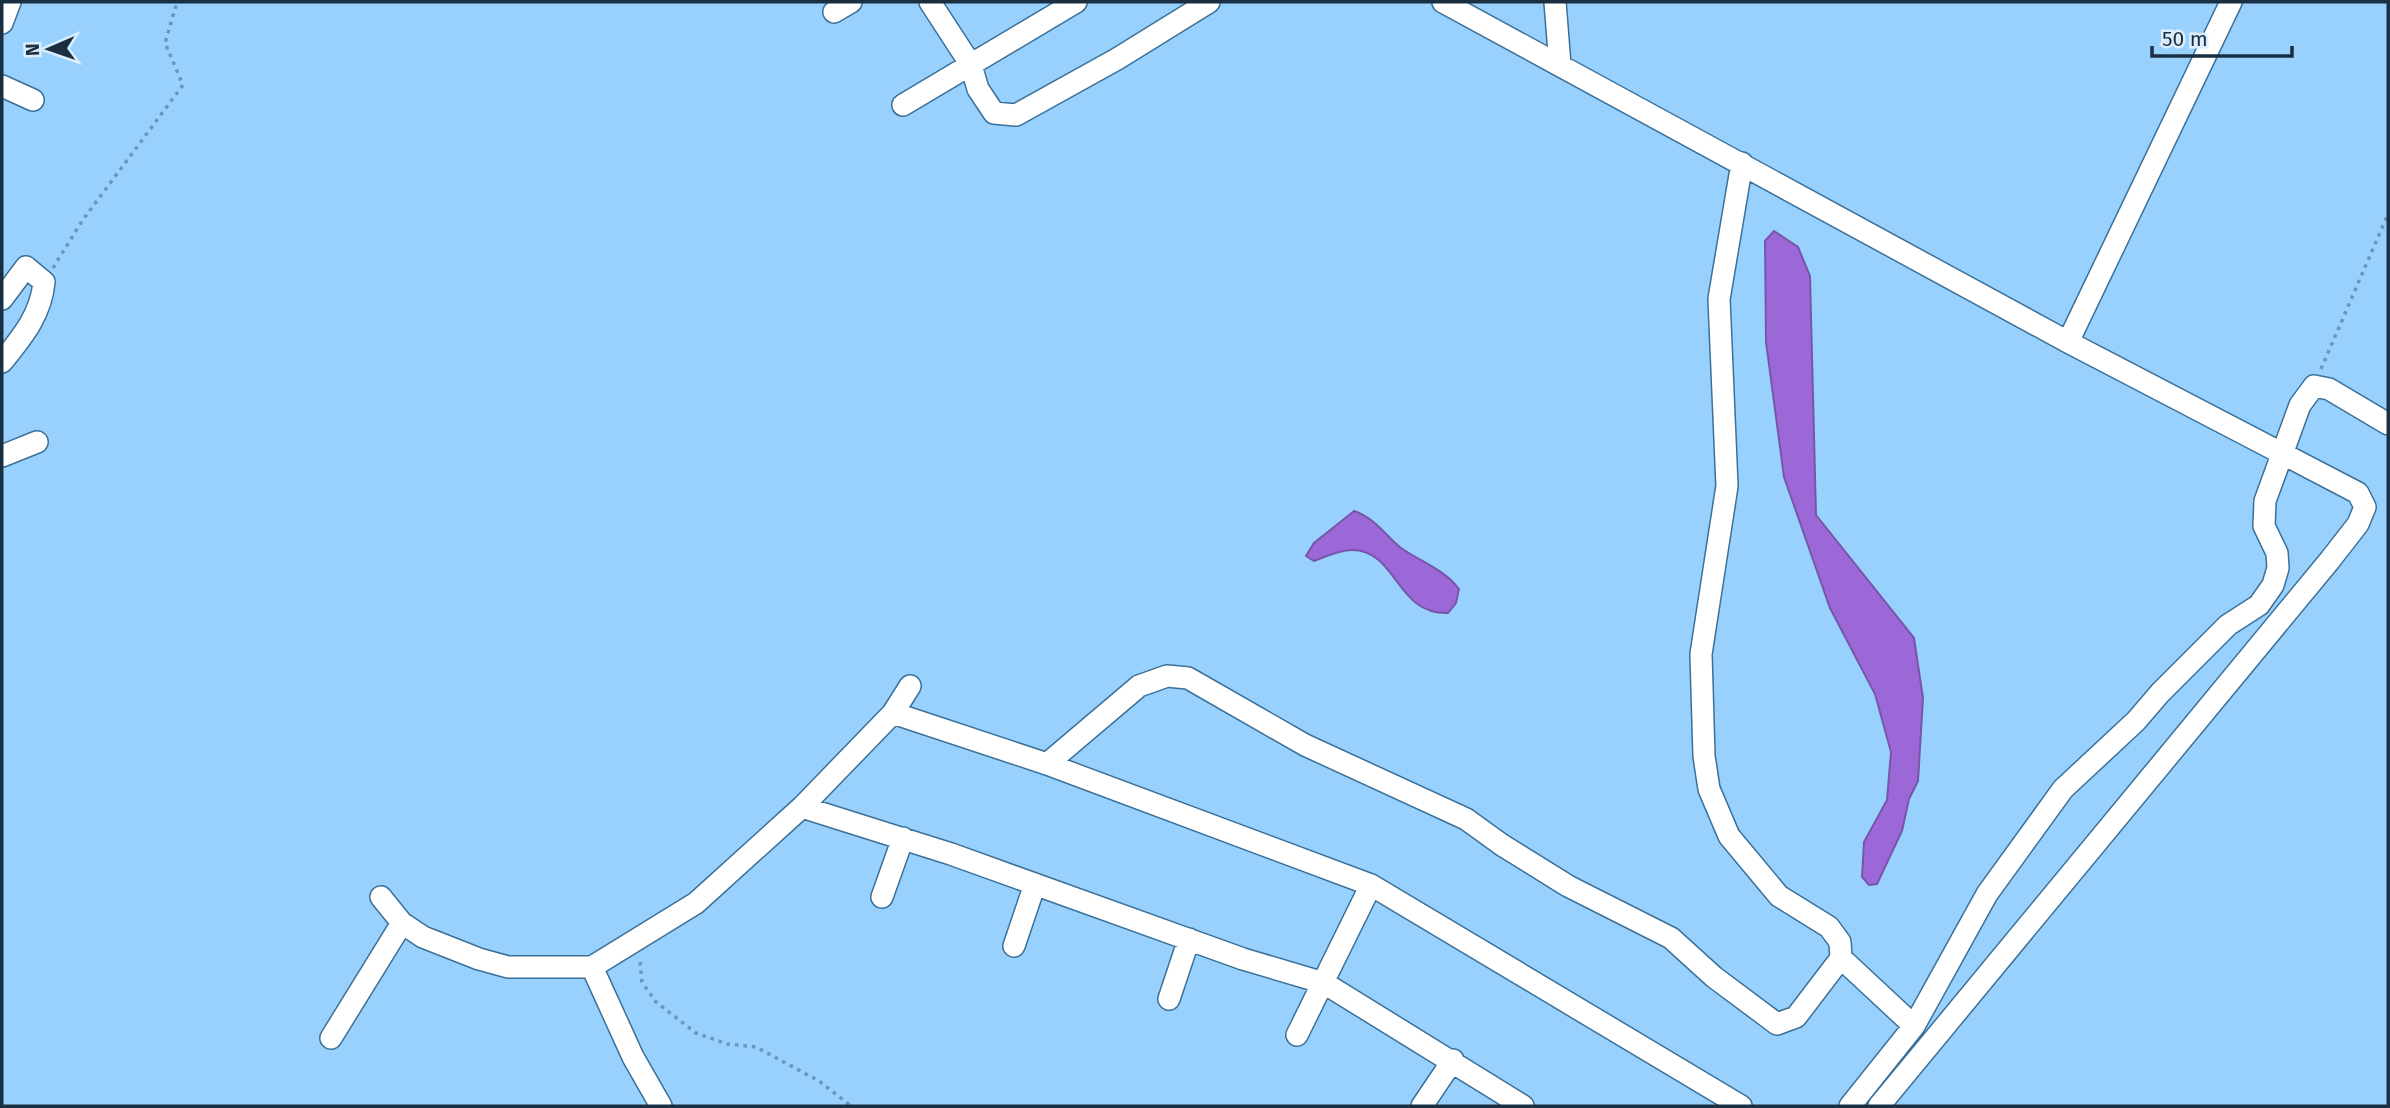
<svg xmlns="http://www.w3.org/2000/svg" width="2390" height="1108" font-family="'Fira Sans',sans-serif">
  <rect width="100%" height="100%" fill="#99d1fe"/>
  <path fill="#9c68d7" stroke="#7557aa" stroke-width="2" d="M1774,231L1798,247L1810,276L1816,515L1914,638L1923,698L1918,781L1909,799L1902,831L1877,884L1869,885L1862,877L1864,842L1887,800L1891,752L1875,694L1830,608L1784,477L1766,342L1765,241Z
    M1354,511C1375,518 1385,535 1401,548C1421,562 1444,569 1459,589L1456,603L1448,613C1396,615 1397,550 1352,550C1339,550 1325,557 1314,561L1306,556L1314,543Z"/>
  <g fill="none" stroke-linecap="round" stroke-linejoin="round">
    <defs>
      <path id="minor" d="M930,2L971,65L978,89L994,113L1016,115L1117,59L1209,2
        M1443,2L2068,342L2358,493L2365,507L2358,524L2330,560L1879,1106
        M1555,2L1560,65
        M834,12L851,2
        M2,23L10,2
        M2,86L33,100
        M903,105L1076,2
        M1742,163L1719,299L1727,486L1701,654L1704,756L1709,789L1729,836L1779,896L1829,927L1840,942L1841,958L1914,1026
        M2,299L26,267L44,282C41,315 22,337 2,362
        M2068,342L2231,2
        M2,456L37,442
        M893,713L1047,764L1371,885L1741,1106
        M1047,764L1139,686L1167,676L1188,678L1305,745L1466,819L1502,845L1568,886L1671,938L1714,977L1777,1024L1796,1017L1841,958
        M802,807L951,854L1243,959L1324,983L1523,1106
        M381,897L402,923L423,937L479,959L508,967H592L696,903L802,807L893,713L910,686
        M882,897L903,838
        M1014,946L1035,884
        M592,967L633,1057L661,1106
        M1169,999L1189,939
        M1297,1035L1371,885
        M331,1038L402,923
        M1422,1106L1453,1060
        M1850,1106L1914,1026L1987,894L2063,789L2136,721L2160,693L2228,625L2259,605L2273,585L2278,568L2277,553L2264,526L2265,501L2300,405L2314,386L2329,389L2388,424"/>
    </defs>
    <use href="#minor" stroke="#3b7098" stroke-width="24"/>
    <path stroke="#6a96b9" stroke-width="3.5" stroke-dasharray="3.5 5" stroke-linecap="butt" d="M53,268L82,221L183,85L165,43L177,2
      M2321,369L2388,214
      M640,962L642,982L656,1002L696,1033L727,1044L756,1047L819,1081L851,1106"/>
    <use href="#minor" stroke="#fff" stroke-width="21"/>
  </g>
  <rect width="2390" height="1108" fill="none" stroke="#1a3042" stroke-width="7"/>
  <g transform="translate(49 49) rotate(268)" stroke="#ddedfb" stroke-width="5" paint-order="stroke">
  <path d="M0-5L12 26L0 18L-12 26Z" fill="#1a3042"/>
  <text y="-10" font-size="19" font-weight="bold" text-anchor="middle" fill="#1a3042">N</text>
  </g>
  <path d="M2152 46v10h140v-10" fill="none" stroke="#1a3042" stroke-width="3.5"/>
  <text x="2162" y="46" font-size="21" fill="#1a3042" stroke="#ddedfb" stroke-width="5" paint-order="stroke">50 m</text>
</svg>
